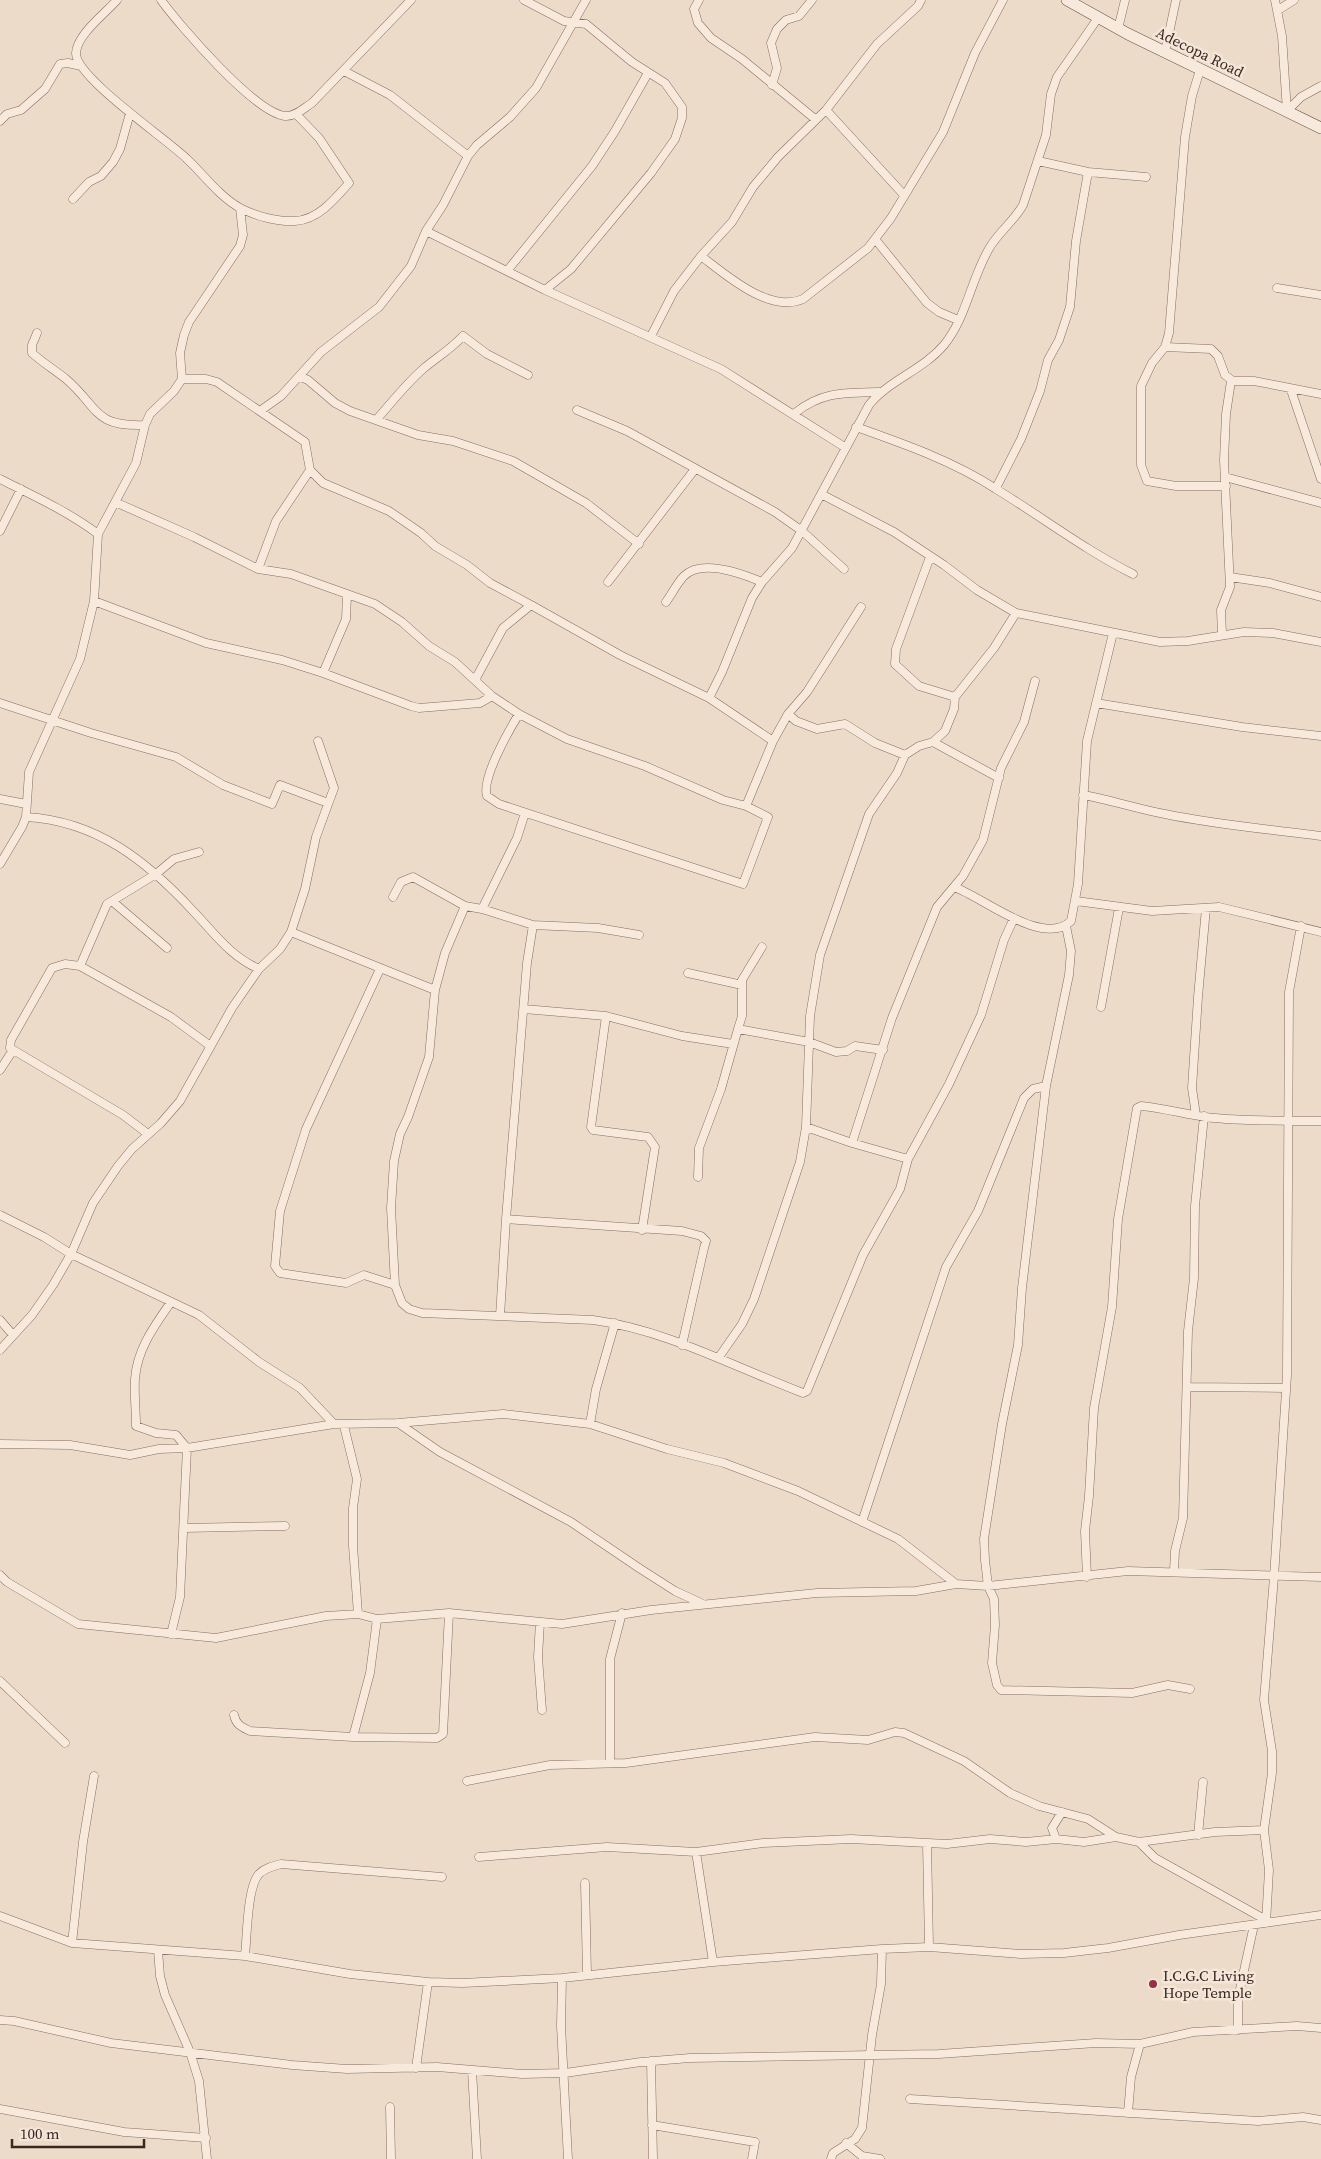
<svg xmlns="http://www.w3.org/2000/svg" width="1321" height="2159" font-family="'Source Serif 4',serif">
  <rect width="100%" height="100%" fill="#eddbc9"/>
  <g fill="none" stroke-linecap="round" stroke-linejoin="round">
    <defs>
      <path id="street" d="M117,0C106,13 77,34 76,53C75,77 168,140 187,159C204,175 219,196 240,208C256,216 277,222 295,221C318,220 335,199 349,183L319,138L296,114
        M161,0C180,26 255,113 285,116C295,117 304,108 312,103L411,0
        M524,0L564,21L586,24L632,62L665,83L682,107V118L675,139L651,173L571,269L545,290
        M699,0L694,9L698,23L711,38L742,59L815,119
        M1275,0L1282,36L1287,111
        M1278,10L1294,0
        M1118,29L1125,0
        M1165,52L1176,0
        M1200,70L1192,96L1185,137L1169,333L1165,347L1152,363L1141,386V465L1147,481L1176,486H1226
        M344,71L390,95L468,156
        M772,85L777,68L771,43L777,29L786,20L799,16L812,0
        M826,110L904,195
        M1287,111L1301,97L1321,86
        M0,121L7,114L21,110L45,89L60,64L68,63L81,66
        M1038,161L1088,172L1146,177
        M73,199L89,182L101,176L113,162L120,149L130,113
        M426,231L545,290L721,369L846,448
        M875,239L927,303L939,312L958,320
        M701,256C726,275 770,314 803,299L868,248L891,218L943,132L975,53L1003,0
        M507,271L592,166L615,131L648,73
        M1277,288L1321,295
        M37,333L32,345V353C43,363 55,370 66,379C99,407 92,427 145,425
        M651,336L674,291L701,256L732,222L753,187L778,157L826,110L877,44L918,6L921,0
        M1165,347L1211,349L1218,356L1225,375L1233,381H1254L1321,394
        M301,377L308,380L335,403L350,411L418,435L453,441L513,461L586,503L639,544
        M182,379H206L217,382L305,442L310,470L276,521L258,569
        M1291,390L1321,479
        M577,410L627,431L775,512L802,531L844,569
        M260,411L281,396L321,352L379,307L411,266L426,231L443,205L468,156L477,145L510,117L536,88L586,0
        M795,413C823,391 845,393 879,392
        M377,419C392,402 406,384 423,369C436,358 451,349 463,336L487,354L528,375
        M856,427C904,444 953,461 996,489C1042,517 1085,550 1133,574
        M310,470L323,483L389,511L421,533L435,546L467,565L490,583L531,605
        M1225,477L1321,503
        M0,479C34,496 67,511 98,534
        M996,488L1021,439L1040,391L1048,360L1059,340L1070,307L1076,241L1088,172
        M821,494L894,532L944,565L977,590L1016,613L1160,642L1188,641L1244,632L1273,633L1321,642
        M115,502L194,537L258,569L291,574L375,604L402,622L429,646L455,662L492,696L519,714L567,739L645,766L723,800L746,806L768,817L743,884L499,804L487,796C481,779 509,730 519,714
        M0,531L21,489
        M930,557L896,649L895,664L919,686L955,697
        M1230,577L1270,583L1321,597
        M608,582L695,469
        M94,601L206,643L282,660L323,673L411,706L419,708L480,703L492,696
        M666,602C672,594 677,583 684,576C702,558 743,574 762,582
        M1222,634L1221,610L1230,587L1224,460L1226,414L1231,381
        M323,673L346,619L347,595
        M475,680L503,628L531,605L620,655L709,698L773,741L788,714L807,692L861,607
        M709,698L722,672L752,598L762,582L792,548L869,405C889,380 923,370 944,345C967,317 971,278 990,247C999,232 1014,221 1023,205L1046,135L1051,94L1057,77L1098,18
        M0,703L91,733L176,757L223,785L272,804L280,785L328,803
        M1096,703L1242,727L1321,736
        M788,714L796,721L817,729L845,724L875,743L905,755
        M933,742L999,778
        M1083,795C1111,800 1138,809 1165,814C1217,825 1269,829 1321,836
        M0,799L26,804
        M746,806L773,741
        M525,813L517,838L482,909L465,906L445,953L435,990L429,1057L408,1117L400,1134L394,1161L391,1208L395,1285L402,1303L409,1309L422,1313L593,1320C667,1330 734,1367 803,1393L807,1391L863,1255L900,1189L908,1159L949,1084L981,1015L1004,940L1014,918
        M26,817C97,821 147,861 194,912C215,934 230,956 259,969
        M0,864L22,827L26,817L29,772L80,659L94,601L98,534L136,463L145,425L150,414L174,391L182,379L180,353L184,335L189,322L240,246L243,235L240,208
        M954,887C983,897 1043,948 1071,921L1078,884L1087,741L1113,633
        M393,897L401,882L413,877L465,906
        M112,901L167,948
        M1076,901L1152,911L1219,907L1321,932
        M482,909L533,925L598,928L639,935
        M533,925L527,963L506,1219L682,1231L701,1236L706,1241L704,1248L682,1345
        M1066,926L1071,951L1069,975L1046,1086L1022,1288L1018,1345L1002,1424L984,1539L985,1560L988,1586L994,1599L995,1625L992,1663L997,1685L1001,1690L1132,1693L1168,1685L1190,1689
        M291,932L435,990
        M80,966L107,904L156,874L174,859L199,852
        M380,969L306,1129L280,1211L275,1266L280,1273L346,1283L364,1275L395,1285
        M688,973L742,985
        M1101,1007L1119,908
        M524,1009L606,1016L682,1036L733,1044
        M606,1016L591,1127L593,1130L648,1137L655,1147L642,1230
        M738,1029L742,1016V980L762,947
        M0,1070L13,1050
        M1196,1115L1192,1088L1198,997L1206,908
        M806,1127L852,1143L908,1159
        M148,1134L123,1115L10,1048L11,1040L52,968L65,964L80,966L171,1017L209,1045
        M852,1143L892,1018L937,907L963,876L983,840L1001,768L1024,722L1035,681
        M698,1177L699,1148L721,1089L738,1029L809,1042L836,1052L847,1051L855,1046L883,1050
        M0,1215L44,1237L71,1254L199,1315L259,1362L300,1388L334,1424
        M500,1316L506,1219
        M0,1320L13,1335
        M0,1350L32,1315L53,1285L71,1254L93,1203L118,1166L132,1149L161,1123L180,1101L232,1008L259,969L280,949L291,932L305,889L316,837L334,788L318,741
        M719,1357L742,1324L754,1299L800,1162L806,1127L810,1016L820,955L869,814L897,773L905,755L919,746L933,742L945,731L954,709L955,697L994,648L1016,613
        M1188,1387L1285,1388
        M398,1423L440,1452L571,1522L639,1568L675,1591L701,1603
        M590,1424L596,1389L615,1323
        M344,1426L357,1479L353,1508V1546L358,1614
        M0,1444L70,1445L130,1455L159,1449L187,1448L334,1424L398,1423L503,1414L590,1424L667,1449L724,1463L798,1491L898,1539L956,1584
        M862,1522L946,1267L978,1211L1024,1098L1033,1089L1046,1086
        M184,1528L285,1526
        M1174,1571L1175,1551L1183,1518L1188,1331L1194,1278L1195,1206L1204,1116
        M0,1575L7,1582L78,1624L216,1638L326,1616L358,1614L377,1619L449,1613L562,1624L651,1610L817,1593L916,1591L956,1584L988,1586L1128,1571L1321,1577
        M1087,1577L1085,1531L1089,1496L1094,1408L1112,1307L1118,1219L1137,1108L1141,1106C1163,1108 1184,1114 1205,1117C1244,1122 1282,1120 1321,1121
        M540,1622L538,1657L542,1710
        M171,1634L180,1597L187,1448L176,1435L156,1433L136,1426C136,1410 134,1394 135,1379C137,1349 155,1325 171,1302
        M0,1681L65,1743
        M234,1715C236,1725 242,1727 250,1731L353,1737L370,1673L377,1619
        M353,1737L437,1738L443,1734L449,1613
        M610,1763V1659L622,1613
        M467,1781L550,1765L626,1763L815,1737L868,1740L895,1732L904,1733L964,1761L1010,1793L1039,1806L1088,1819L1116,1837
        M1198,1835L1203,1782
        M1056,1839L1052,1828L1062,1812
        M1139,1842L1155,1858L1266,1920
        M927,1843L929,1947
        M696,1852L713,1962
        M479,1857L607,1847L696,1852L763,1843L851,1839L947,1844L990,1839L1026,1842L1056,1839L1084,1842L1116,1837L1139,1842L1215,1832L1264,1830
        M585,1883L587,1974
        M0,1916L72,1943L245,1956L350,1974L428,1982L463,1983L562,1978L713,1962L882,1949L929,1947L1021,1954L1064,1953L1108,1948L1179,1935L1321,1915
        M1266,1923L1269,1870L1264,1830L1272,1773V1751L1264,1700L1274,1577L1287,1375L1289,992L1301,926
        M72,1943L83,1842L94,1776
        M158,1950L160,1976L165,1995L190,2052L199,2081L207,2159
        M245,1956C247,1938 247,1887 259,1874C265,1868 273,1866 281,1864L442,1877
        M562,1978L561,2026L568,2159
        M0,2020L14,2021L111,2043L292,2065L347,2069L437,2067L522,2074L565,2073L641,2062L690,2058L939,2054L1096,2043L1140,2044L1193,2032L1297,2026L1321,2028
        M1238,2030V1998L1254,1925
        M651,2061L653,2159
        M416,2068L428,1982
        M472,2070L477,2159
        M910,2099L1258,2121L1303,2117L1321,2120
        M390,2107L391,2159
        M0,2109L124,2132L206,2138
        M1128,2113L1131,2077L1140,2044
        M652,2125L755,2142L752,2159
        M846,2143L862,2156L880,2159
        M831,2159L833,2153L855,2139L862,2128L872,2035L881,1984L882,1949"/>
      <path id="secondary" d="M1067,0L1128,34L1321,128"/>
    </defs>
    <use href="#street" stroke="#886c5f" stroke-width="9"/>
    <use href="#secondary" stroke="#6a4e42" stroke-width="12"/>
    <use href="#street" stroke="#f7eadc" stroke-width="8"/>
    <use href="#secondary" stroke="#f7eadc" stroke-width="11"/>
  </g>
  <circle fill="#943247" stroke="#f4e6d8" stroke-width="2" cx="1153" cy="1984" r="5"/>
  <g text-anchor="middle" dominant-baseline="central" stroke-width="5" stroke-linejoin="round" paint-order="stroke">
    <g font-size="15" fill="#392821" stroke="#f4e6d8">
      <text transform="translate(1200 52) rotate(26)">Adecopa Road</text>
    </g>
    <g font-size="15" fill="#392821" stroke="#f4e6d8" text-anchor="start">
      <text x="1163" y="1975">I.C.G.C Living<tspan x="1163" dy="17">Hope Temple</tspan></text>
    </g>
  </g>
  <path d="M12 2139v8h132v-8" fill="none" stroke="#392821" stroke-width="2.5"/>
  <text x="20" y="2139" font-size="15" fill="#392821" stroke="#f4e6d8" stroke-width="4" paint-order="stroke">100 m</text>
</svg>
